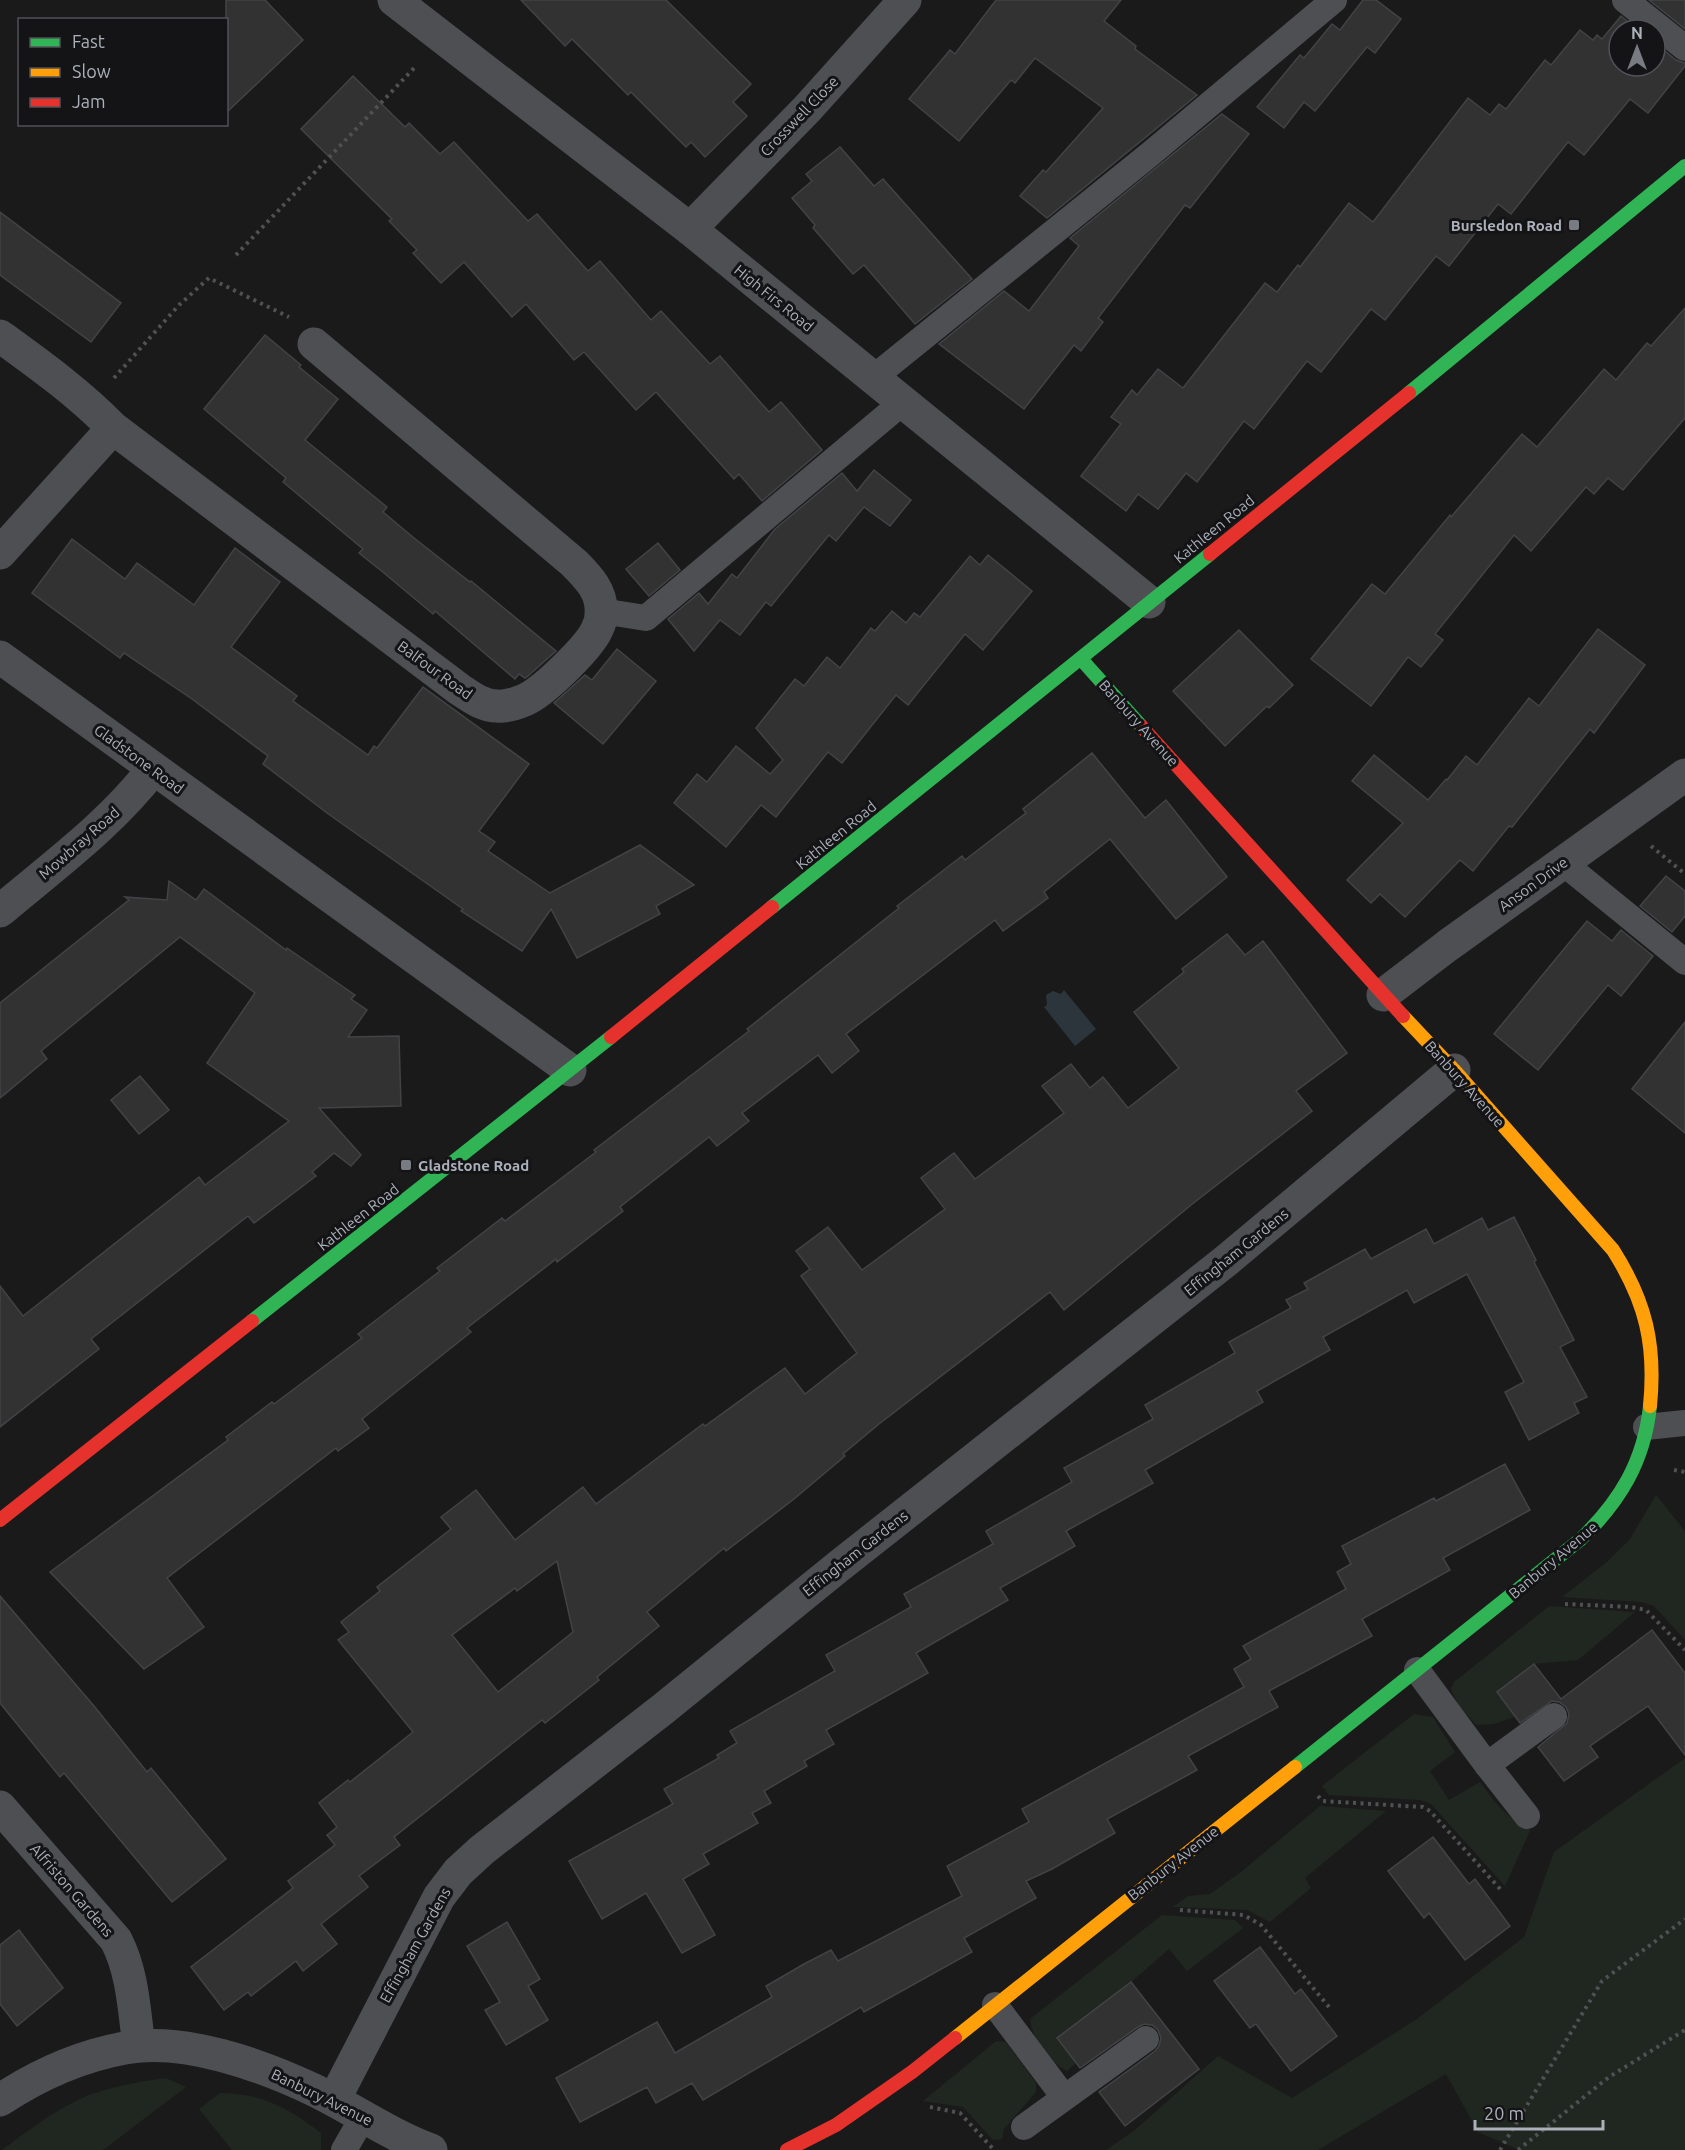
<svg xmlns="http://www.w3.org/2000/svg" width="1685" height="2150" font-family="Ubuntu,sans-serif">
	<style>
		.green { fill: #1f2720 }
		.water { fill: #2c353c }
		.building { fill: #323232; stroke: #424346; stroke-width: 1.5; fill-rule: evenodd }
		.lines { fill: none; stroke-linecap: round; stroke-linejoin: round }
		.path { stroke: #505154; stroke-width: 4; stroke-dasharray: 3 4.5; stroke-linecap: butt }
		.lane { stroke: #4e4f53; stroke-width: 26 }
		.street { stroke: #4e4f53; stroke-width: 33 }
		.fast { stroke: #30b455; stroke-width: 14 }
		.slow { stroke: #ff9f0a; stroke-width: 14 }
		.jam { stroke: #e5322d; stroke-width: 14 }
		.poi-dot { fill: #787c82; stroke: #141416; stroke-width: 2 }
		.labels { text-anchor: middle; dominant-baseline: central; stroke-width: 6; stroke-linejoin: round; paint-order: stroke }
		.street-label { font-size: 15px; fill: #abb0ba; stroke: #141416 }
		.poi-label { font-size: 15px; font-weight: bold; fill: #abb0ba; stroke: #141416; text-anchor: end }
	</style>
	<rect width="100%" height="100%" fill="#1a1a1a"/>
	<!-- green -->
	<g class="green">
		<path d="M1656,1495L1685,1531V1640L1654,1606L1641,1602L1562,1597L1607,1562L1630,1539Z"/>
		<path d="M1549,1606L1635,1612L1578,1660L1534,1664L1497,1692L1515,1717L1493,1724L1476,1725L1459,1706L1451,1689L1454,1682Z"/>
		<path d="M1414,1714L1433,1717L1455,1752L1430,1771L1449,1800L1480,1782C1494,1800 1508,1824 1533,1824L1505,1886L1431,1804L1420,1800L1329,1795L1322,1786Z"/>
		<path d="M1685,1758V2150H1519L1478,2132L1446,2074L1318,2150H1106L1135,2130L1218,2056L1292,2098L1417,2019L1524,1937L1554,1852Z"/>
		<path d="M1320,1806L1386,1811L1305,1878L1311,1888L1270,1922L1247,1910L1173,1907L1188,1896L1210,1894L1241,1872Z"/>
		<path d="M1162,1915L1235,1920L1243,1928L1187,1971L1169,1949L1131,1982L1057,2039L1076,2063L1067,2071C1049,2062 1032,2039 1030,2019Z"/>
		<path d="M996,2041L1006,2042L1036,2083V2092L1004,2129L1002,2139L993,2140L963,2107L923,2101Z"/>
		<path d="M166,2078L186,2087L103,2150H2C26,2132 52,2112 80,2099C106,2087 137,2082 166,2078Z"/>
		<path d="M220,2093C261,2093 289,2108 321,2133V2150H232L199,2109Z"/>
	</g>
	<!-- water -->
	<path class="water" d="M1064,990L1096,1029L1075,1046L1044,1007L1047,1005L1046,995L1053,991L1061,994Z"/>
	<!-- building -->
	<g class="building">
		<path d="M226,0H265L303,40L226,113Z"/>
		<path d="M521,0H666L751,84L733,102L747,116L705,157L691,142L686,147L631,92L628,95L572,39L565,46Z"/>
		<path d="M996,0H1121L1104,21L1136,46L1135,49L1197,95L1047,218L1020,196L1043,170L1046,172L1103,108L1035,58L1015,83L1011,80L959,141L909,99L950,50L955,54Z"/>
		<path d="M1363,0H1376L1401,19L1375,53L1367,47L1315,111L1304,102L1284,128L1257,107L1300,55L1304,58L1332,24L1340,30Z"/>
		<path d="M1649,0H1685V29Z"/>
		<path d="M1621,16L1638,30H1619V66H1655V43L1676,60L1685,63V66L1648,113L1630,99L1584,155L1568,142L1511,214L1498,204L1449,266L1436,256L1385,320L1371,309L1321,372L1307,361L1254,429L1244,421L1197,482L1186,473L1158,509L1138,494L1126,511L1081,476L1121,424L1111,417L1132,390L1137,395L1158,369L1183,388L1265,283L1277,292L1298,265L1300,267L1349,203L1373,222L1468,98L1490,115L1499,104L1506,109L1545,60L1551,65L1580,30L1593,40L1597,35L1602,39Z"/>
		<path d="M353,76L405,127L409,123L440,154L454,142L528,221L537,214L588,271L600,261L651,320L661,311L710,364L720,356L769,412L781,402L822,450L762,501L739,474L734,479L656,392L636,410L584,352L574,360L526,304L512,317L464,262L441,283L413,253L417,250L389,221L392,219L301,129Z"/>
		<path d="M1222,114L1249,134L1190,208L1185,205L1098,318L1103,322L1081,351L1074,345L1024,409L939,344L1004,291L1029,311L1079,246L1070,238Z"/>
		<path d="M840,147L874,186L883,179L972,279L915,324L864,265L853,274L813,228L815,225L792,198L812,181L806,174Z"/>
		<path d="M0,212L121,303L91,342L0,275Z"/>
		<path d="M1685,308V418L1623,490L1608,478L1594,494L1586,487L1531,551L1514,535L1435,634L1443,640L1421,667L1408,657L1371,706L1311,659L1372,584L1385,594L1450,515L1451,517L1522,434L1537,447L1604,369L1616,380L1647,343L1651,346Z"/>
		<path d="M265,335L301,365L299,367L338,399L305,440L387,507L383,512L414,538L470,582L471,581L556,651L528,676L525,678L519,674L515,679L435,611L433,614L384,573L359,553L363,549L283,482L286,478L204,409Z"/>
		<path d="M874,470L911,500L890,526L864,507L836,541L829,535L771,606L766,602L740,635L720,620L694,651L668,619L699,593L708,604L732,574L737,578L775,529L842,473L857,491Z"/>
		<path d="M72,539L125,579L137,563L194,605L235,548L280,582L231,647L297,696L293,701L368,755L374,746L377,748L423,687L529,764L479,831L495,842L488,851L550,893L640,845L694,885L656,906L660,914L577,958L551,909L522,951L461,911L463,909L327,813L263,764L268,756L192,699L124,653L120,658L32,593Z"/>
		<path d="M658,543L680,570L649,596L626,569Z"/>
		<path d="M988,555L1032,591L983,650L965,634L908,705L896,695L842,763L828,752L776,817L761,805L726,847L674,803L697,774L707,782L736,746L770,774L783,760L756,728L795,679L804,686L827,657L840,668L871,628L875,631L892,611L906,623L914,613L920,617L970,556L980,565Z"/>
		<path d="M1598,629L1645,665L1594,733L1590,729L1512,827L1509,826L1473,871L1460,860L1405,917L1380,894L1371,903L1347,880L1403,823L1352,781L1374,755L1428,800L1446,779L1447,780L1466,756L1477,765L1529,698L1539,706Z"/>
		<path d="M1239,630L1293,685L1269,708L1267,706L1225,746L1173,691Z"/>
		<path d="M617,649L656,681L603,744L554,703L585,675L592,680Z"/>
		<path d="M1092,753L1145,818L1166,800L1227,877L1176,919L1110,839L1044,892L1048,898L1003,931L995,920L846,1034L859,1051L832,1073L818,1055L742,1113L749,1121L717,1146L709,1137L620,1207L623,1211L557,1262L556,1259L467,1328L471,1332L362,1419L369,1428L338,1451L336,1448L167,1578L204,1627L144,1669L50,1572L228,1440L226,1437L272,1402L274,1404L362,1338L358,1334L440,1271L437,1268L502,1218L505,1221L596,1152L594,1150L749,1031L747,1029L899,908L897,906L962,856L965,860L1026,813L1023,809Z"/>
		<path d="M1666,876L1685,891V916L1672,932L1640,906Z"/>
		<path d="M169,881L196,900L204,889L286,950L287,948L355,995L351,999L367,1010L348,1037L399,1036L401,1106L319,1108L361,1155L351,1166L334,1153L312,1172L316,1176L254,1223L248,1216L91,1339L99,1349L0,1427V1286L23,1316L199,1177L205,1185L289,1121L207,1063L255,993L180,937L41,1051L47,1059L0,1098V1003L129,900L125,897L167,900Z"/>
		<path d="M1587,921L1612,941L1621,930L1653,956L1621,996L1608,985L1538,1070L1494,1034Z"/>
		<path d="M1227,934L1245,955L1263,941L1347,1053L1296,1091L1312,1111L1191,1205L1064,1310L1050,1292L879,1424L843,1454L845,1456L794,1499L726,1551L724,1548L647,1612L659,1626L597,1677L599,1680L545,1723L542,1720L394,1837L400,1845L359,1876L368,1887L321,1924L337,1944L303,1971L296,1961L251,1996L248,1992L224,2010L191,1967L293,1888L288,1881L335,1845L327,1835L337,1827L319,1803L348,1780L350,1782L413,1732L338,1640L349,1632L341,1622L380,1591L377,1587L451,1529L441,1517L476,1490L515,1540L583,1487L596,1504L703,1424L705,1426L785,1368L805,1394L857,1353L801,1276L810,1269L796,1251L828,1227L862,1270L945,1209L921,1178L954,1153L975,1179L1064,1113L1042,1086L1071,1064L1090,1088L1103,1077L1128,1108L1179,1068L1134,1012L1184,972L1182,969ZM557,1561L573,1632L498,1692L452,1635L515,1588L517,1591Z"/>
		<path d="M1685,1022V1133L1632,1089Z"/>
		<path d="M140,1076L169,1110L139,1134L111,1100Z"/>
		<path d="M1514,1217L1536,1260L1534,1262L1574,1340L1560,1347L1587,1397L1574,1403L1579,1413L1529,1440L1505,1392L1524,1382L1467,1274L1414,1303L1407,1290L1323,1337L1330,1350L1257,1391L1263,1402L1145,1470L1153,1483L1066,1531L1075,1546L1000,1588L1008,1600L916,1653L928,1673L826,1730L834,1744L804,1761L807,1766L764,1791L771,1803L752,1813L758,1823L703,1854L709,1864L683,1879L715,1935L682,1953L646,1893L602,1919L569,1861L673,1804L664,1789L719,1758L717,1755L737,1743L730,1731L835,1671L826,1655L911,1607L904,1594L993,1544L986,1531L1072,1482L1064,1468L1153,1419L1145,1405L1235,1353L1229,1342L1291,1308L1286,1300L1308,1289L1304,1283L1365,1249L1371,1259L1426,1229L1434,1244L1482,1218L1488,1230Z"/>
		<path d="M1505,1464L1530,1510L1443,1558L1450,1570L1362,1619L1372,1636L1269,1691L1278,1707L1188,1756L1197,1770L1107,1819L1115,1833L1052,1869L1026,1881L1036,1898L964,1938L972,1952L864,2012L861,2007L703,2100L692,2083L656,2103L647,2087L580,2122L556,2078L657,2022L675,2053L772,1997L766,1986L804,1964L831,1950L838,1961L962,1896L947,1866L1029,1822L1022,1809L1244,1687L1234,1669L1251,1659L1243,1646L1346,1589L1337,1572L1351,1564L1342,1546L1434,1498L1436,1501Z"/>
		<path d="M0,1596L94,1706L147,1772L151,1768L226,1859L172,1902L64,1773L60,1777L0,1703Z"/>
		<path d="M1652,1630L1685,1673V1755L1648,1706L1590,1746L1598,1757L1564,1781L1538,1747L1567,1723L1569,1714L1566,1707L1559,1702L1552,1701L1520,1723L1497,1692L1534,1664L1561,1699Z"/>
		<path d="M1433,1837L1469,1884L1475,1879L1510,1926L1465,1960L1429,1913L1424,1918L1388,1871Z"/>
		<path d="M507,1922L540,1979L528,1986L548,2020L506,2045L485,2010L500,2002L467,1946Z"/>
		<path d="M19,1930L63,1988L17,2026L0,2004V1945Z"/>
		<path d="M1260,1947L1295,1994L1301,1989L1337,2036L1291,2071L1256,2024L1250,2028L1214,1981Z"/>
		<path d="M1131,1982L1199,2069L1125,2126L1099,2092L1155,2051L1159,2046L1161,2038L1158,2030L1152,2025L1144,2024L1138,2027L1080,2068L1057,2038Z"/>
	</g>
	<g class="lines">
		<!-- path -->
		<g class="path">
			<path d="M236,255L417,65"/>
			<path d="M114,378L179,305L209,278L289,317"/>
			<path d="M1651,846L1685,874"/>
			<path d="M1674,1470L1685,1472"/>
			<path d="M1565,1604L1631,1607L1646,1610L1685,1650"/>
			<path d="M1318,1796L1322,1801L1423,1807L1430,1811L1501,1890"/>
			<path d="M1180,1910L1244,1915L1261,1925L1329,2007"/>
			<path d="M930,2107L960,2113L994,2150"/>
			<path d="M1500,2150L1602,1981L1685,1919"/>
			<path d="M1518,2150L1609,2077L1685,2030"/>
		</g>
		<!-- lane -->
		<g class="lane">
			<path d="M1625,0L1685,48"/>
			<path d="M873,378L1149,155L1334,0"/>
			<path d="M601,611L646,618L903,402"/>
			<path d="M1562,862L1685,962"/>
			<path d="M1646,1427L1685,1423"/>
			<path d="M1417,1670L1487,1765L1554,1716"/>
			<path d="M1487,1765L1527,1816"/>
			<path d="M995,2005L1064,2097"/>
			<path d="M1024,2127L1146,2039"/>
			<path d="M344,2150L363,2117"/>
		</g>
		<!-- street -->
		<g class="street">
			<path d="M394,0L690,229L1149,602"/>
			<path d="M690,229L807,109L905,0"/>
			<path d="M0,336C40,365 79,393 113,428L459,689C471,697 483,706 497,706C507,707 523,702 532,696C548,686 592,645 598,627C600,623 601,618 601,614C603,592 588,577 574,563L314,344"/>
			<path d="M0,553L113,428"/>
			<path d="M0,657L570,1070"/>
			<path d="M0,911C53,866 111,824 153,769"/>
			<path d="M1383,995L1447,946L1685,775"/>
			<path d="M0,1807L116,1940C133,1973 134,2010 139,2046"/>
			<path d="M0,2100C38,2075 80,2056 125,2048C184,2037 261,2065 314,2090C353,2109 390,2135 431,2150"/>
			<path d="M334,2100L439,1897L458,1872L482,1850L663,1709L839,1566L1227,1260L1454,1070"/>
		</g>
		<!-- fast -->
		<g class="fast">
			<path d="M1409,393L1685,166"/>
			<path d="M1081,659L1141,726"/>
			<path d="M772,907L1210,554"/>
			<path d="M252,1321L611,1037"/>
			<path d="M1295,1767L1581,1539C1620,1501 1644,1462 1650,1406"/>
		</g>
		<!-- slow -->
		<g class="slow">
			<path d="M1403,1016L1454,1070L1613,1250C1646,1302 1656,1345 1650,1406"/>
			<path d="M955,2038L1295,1767"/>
		</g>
		<!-- jam -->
		<g class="jam">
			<path d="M1210,554L1409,393"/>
			<path d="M1141,726L1403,1016"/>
			<path d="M611,1037L772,907"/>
			<path d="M0,1520L252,1321"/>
			<path d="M787,2150L836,2125L912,2072L955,2038"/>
		</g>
	</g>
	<!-- markers -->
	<g class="poi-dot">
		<rect x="1568" y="219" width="12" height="12" rx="3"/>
		<rect x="400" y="1159" width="12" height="12" rx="3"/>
	</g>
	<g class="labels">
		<!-- street labels -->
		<g class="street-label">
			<text transform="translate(799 116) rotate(-46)">Crosswell Close</text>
			<text transform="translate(774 298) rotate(39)">High Firs Road</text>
			<text transform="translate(1214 529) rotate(-39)">Kathleen Road</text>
			<text transform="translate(435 670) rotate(36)">Balfour Road</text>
			<text transform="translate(1139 723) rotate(48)">Banbury Avenue</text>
			<text transform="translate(139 759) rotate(36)">Gladstone Road</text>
			<text transform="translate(836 835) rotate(-39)">Kathleen Road</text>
			<text transform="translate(79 843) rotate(-41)">Mowbray Road</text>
			<text transform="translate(1533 884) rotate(-36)">Anson Drive</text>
			<text transform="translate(1465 1084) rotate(48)">Banbury Avenue</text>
			<text transform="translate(358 1217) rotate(-38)">Kathleen Road</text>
			<text transform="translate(1236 1252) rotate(-39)">Effingham Gardens</text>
			<text transform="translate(855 1553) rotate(-38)">Effingham Gardens</text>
			<text transform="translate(1553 1560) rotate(-40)">Banbury Avenue</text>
			<text transform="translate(1173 1863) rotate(-38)">Banbury Avenue</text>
			<text transform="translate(72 1890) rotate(49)">Alfriston Gardens</text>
			<text transform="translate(415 1945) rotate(-61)">Effingham Gardens</text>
			<text transform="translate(322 2097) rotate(26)">Banbury Avenue</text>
		</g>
		<!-- poi labels -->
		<g class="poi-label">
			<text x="1562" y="225">Bursledon Road</text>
			<text x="418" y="1165" text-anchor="start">Gladstone Road</text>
		</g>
	</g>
	<!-- legend -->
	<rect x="18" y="18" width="210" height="108" fill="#141416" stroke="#505258" stroke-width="1.5"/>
	<rect x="30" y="38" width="30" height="9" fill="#30b455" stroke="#505258" stroke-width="1.5"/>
	<text x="72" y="48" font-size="18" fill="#abb0ba">Fast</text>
	<rect x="30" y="68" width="30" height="9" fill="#ff9f0a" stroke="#505258" stroke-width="1.5"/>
	<text x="72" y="78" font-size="18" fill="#abb0ba">Slow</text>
	<rect x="30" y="98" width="30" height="9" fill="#e5322d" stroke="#505258" stroke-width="1.5"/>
	<text x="72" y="108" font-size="18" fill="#abb0ba">Jam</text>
	<!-- north arrow -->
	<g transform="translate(1637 48)"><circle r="28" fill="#141416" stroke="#505258" stroke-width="1.5"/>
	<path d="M0-4.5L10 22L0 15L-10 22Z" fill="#787c82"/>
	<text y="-9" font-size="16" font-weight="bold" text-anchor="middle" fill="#abb0ba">N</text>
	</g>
	<!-- scale -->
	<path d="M1475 2120v9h128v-9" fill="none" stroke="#abb0ba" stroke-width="3"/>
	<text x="1484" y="2120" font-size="18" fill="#abb0ba" stroke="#141416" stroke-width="4.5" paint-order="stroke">20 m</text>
</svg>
